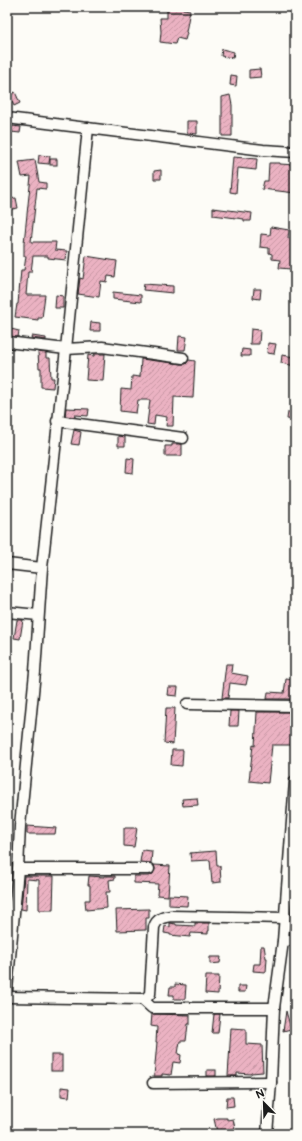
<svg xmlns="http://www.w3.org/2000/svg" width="302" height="1141" font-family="'Balsamiq Sans',sans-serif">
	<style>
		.building { fill: url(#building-hatch); stroke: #1c1c1c }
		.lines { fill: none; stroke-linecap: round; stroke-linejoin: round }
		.minor-casing { stroke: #1c1c1c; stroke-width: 13 }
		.minor { stroke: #fdfcf7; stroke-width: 10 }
	</style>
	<defs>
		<pattern id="building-hatch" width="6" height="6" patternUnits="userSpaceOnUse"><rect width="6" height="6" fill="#ebb2c2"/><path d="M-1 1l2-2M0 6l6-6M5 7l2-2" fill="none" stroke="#c998a6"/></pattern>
	</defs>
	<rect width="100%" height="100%" fill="#fdfcf7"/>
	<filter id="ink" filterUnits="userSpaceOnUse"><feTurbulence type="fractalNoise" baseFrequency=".025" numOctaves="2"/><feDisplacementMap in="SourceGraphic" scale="8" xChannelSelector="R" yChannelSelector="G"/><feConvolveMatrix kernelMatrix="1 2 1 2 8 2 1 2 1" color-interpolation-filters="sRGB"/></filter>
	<g filter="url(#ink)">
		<!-- building -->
		<g class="building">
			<path d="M167,7H183V9L190,10L186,32L187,33L185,40L177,38L175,44L160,42L161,32L160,18H167Z"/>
			<path d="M222,49L234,52L233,58L221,56Z"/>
			<path d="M260,69L261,77L249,78V70Z"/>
			<path d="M231,75L237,76L236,86L230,85Z"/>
			<path d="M15,92L20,103L14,106L9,95Z"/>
			<path d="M230,95L232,105V136H222V97Z"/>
			<path d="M187,121H197V134L187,133Z"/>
			<path d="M12,126L21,127L20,133L11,132Z"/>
			<path d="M39,155L50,156L49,164L38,163Z"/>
			<path d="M233,157L257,159L256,170L238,168L236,193L230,192Z"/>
			<rect x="50" y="159" width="7" height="6"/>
			<path d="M35,160L39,182L46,183V189L37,188L31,242H56L55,250L67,251L66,260L48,258V256H33L31,272H28L26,295H45L42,318H38V320L15,317L17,304H18L21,270H24L26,256H24V243L31,176L22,177L19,162Z"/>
			<path d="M269,163H280V164L295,165V193L262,189L264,181H268Z"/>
			<path d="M161,170V179H154V171Z"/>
			<path d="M16,198L18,208L7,210V199Z"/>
			<path d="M213,208L252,213L251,221H244V219L213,215Z"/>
			<path d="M271,227L289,230L288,238L295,239L293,257H295V263H292L291,269L279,268L280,260L272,259V254L269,253V248L260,247L261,234L270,235Z"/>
			<path d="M86,256L117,261L115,277L108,276L107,282L101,281L99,297L78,294L80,278L83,279Z"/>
			<path d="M144,284L173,286V293L143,290Z"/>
			<path d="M254,289H261L260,299L253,298Z"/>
			<path d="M113,292L141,295V302L113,299Z"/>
			<path d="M56,295L63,296V308H55Z"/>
			<path d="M91,322L100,323V331H90Z"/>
			<path d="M11,329L19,331L18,337L7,336V331H10Z"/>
			<path d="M251,329L260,330L259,344H250Z"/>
			<path d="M32,336L46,338V340L31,338Z"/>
			<path d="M179,336L187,337L185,350H178Z"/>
			<path d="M268,343L276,344L274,354L267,353Z"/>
			<path d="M242,349L250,350V356H241Z"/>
			<path d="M38,352L46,353V358H50L51,378H54L53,388L41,387V368H39Z"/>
			<path d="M94,354H105L103,381L86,380L88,355L94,356Z"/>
			<path d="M282,355L295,357V366L281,363Z"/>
			<path d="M141,359L182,364H186L189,360L195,361L193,398L174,397L173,426H166L167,417L155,415L154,425L147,424L150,400H138L136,413L120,411L121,389L131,390L132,376L140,377Z"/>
			<path d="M66,408L89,409L88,416L75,415V417L65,416Z"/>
			<path d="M288,412H295V420L287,419Z"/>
			<path d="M74,430L81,432L79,445L71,444Z"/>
			<path d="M118,436L125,437V446H118Z"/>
			<path d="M172,444H182V456H165V446H172Z"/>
			<path d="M127,458L134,459L133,473L126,472Z"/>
			<path d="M17,620H23L20,639L14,638Z"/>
			<path d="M226,664H232L231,673L248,676L246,685L230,683L228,698H222Z"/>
			<path d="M286,679L295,680L293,699H267L268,692L284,693Z"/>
			<path d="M168,687H178L177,696L167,695Z"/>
			<path d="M166,708H175L173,744L164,743Z"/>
			<path d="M230,711H239L238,726H229Z"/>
			<path d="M257,712H293L291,745H272L268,783L249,781L253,745L255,746Z"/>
			<path d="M172,750H183L182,766L171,765Z"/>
			<path d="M197,798L198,805L183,806L182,799Z"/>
			<path d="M27,826L56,828L55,834H27Z"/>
			<path d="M124,828H137L134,847L124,846Z"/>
			<path d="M142,850L152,851L151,863L140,862Z"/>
			<path d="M216,851L217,866H220L221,882L212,883L210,860L191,861L190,853Z"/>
			<path d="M154,865L170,866L168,896L157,895L158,884L134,883V876H149L153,874L155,869Z"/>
			<path d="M24,876H54L53,910H39V880L27,879L26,910L21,909Z"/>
			<path d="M89,876L104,877V876H115V879L109,880L110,892H106L107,908L86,910L85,900H90V885H88Z"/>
			<path d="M169,895L188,896L187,906L169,905Z"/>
			<path d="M149,909V918H146V930L117,931L116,910Z"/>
			<path d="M170,923L176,924V925L195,926V923H209V931H208V934L191,933L190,937L170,935V934L164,933L165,926L170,927Z"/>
			<path d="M261,946H264L266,958H267L266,972L253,971L254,964H260Z"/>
			<path d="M210,957H221L220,963L210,964Z"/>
			<path d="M206,976H219L218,994L205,993Z"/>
			<path d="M175,984L186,985L185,999H174V995H169L170,987H175Z"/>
			<path d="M238,986H246L245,992H238Z"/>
			<path d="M286,1011L291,1029L283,1031Z"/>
			<path d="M152,1014L190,1015V1024H188L186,1041H180L178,1054L181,1055L180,1063L173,1062L171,1075L162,1074V1076H154L157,1042H156L157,1027L151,1026Z"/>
			<path d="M214,1014H220L218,1033H212Z"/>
			<path d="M231,1028L246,1029V1044L262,1045L263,1072L251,1073V1074L237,1073V1076H228Z"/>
			<rect x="51" y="1055" width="11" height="16"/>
			<rect x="207" y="1070" width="9" height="6"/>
			<path d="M61,1087L70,1088L69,1097L61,1096Z"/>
			<path d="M227,1097H233L234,1106L226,1107Z"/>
			<path d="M218,1118H227V1120L233,1119L235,1128L217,1132L214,1119Z"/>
		</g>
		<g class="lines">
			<!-- minor casing -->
			<g class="minor-casing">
				<g id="minor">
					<path d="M7,118L263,150L295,152"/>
					<path d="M7,342L66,349L102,347L183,358"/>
					<path d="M57,421L183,438"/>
					<path d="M7,564L42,568"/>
					<path d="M7,612L38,615"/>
					<path d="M187,704L295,706"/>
					<path d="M18,869H149"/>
					<path d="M283,941L295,940"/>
					<path d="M7,990L18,869L20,826L35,672L42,568L66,349L88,128"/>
					<path d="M7,997L142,999L146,998L150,994L154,927C157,918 164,917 171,916L285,918"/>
					<path d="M142,999L152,1008H274"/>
					<path d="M153,1083L271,1082"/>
					<path d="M267,1134L271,1082L274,1008L283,941L295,781"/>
				</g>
			</g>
			<!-- minor -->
			<use href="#minor" class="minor"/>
		</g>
	</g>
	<!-- margin -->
	<rect width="302" height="1141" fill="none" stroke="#fdfcf7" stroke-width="24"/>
	<rect x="12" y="12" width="278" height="1117" fill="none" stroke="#1c1c1c" stroke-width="1.5" filter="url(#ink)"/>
	<!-- north arrow -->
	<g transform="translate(264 1103) rotate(337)" stroke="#fdfcf7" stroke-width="3" paint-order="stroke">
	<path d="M0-3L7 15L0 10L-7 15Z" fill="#1c1c1c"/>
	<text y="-6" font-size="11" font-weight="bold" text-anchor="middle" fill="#1c1c1c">N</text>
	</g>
</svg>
